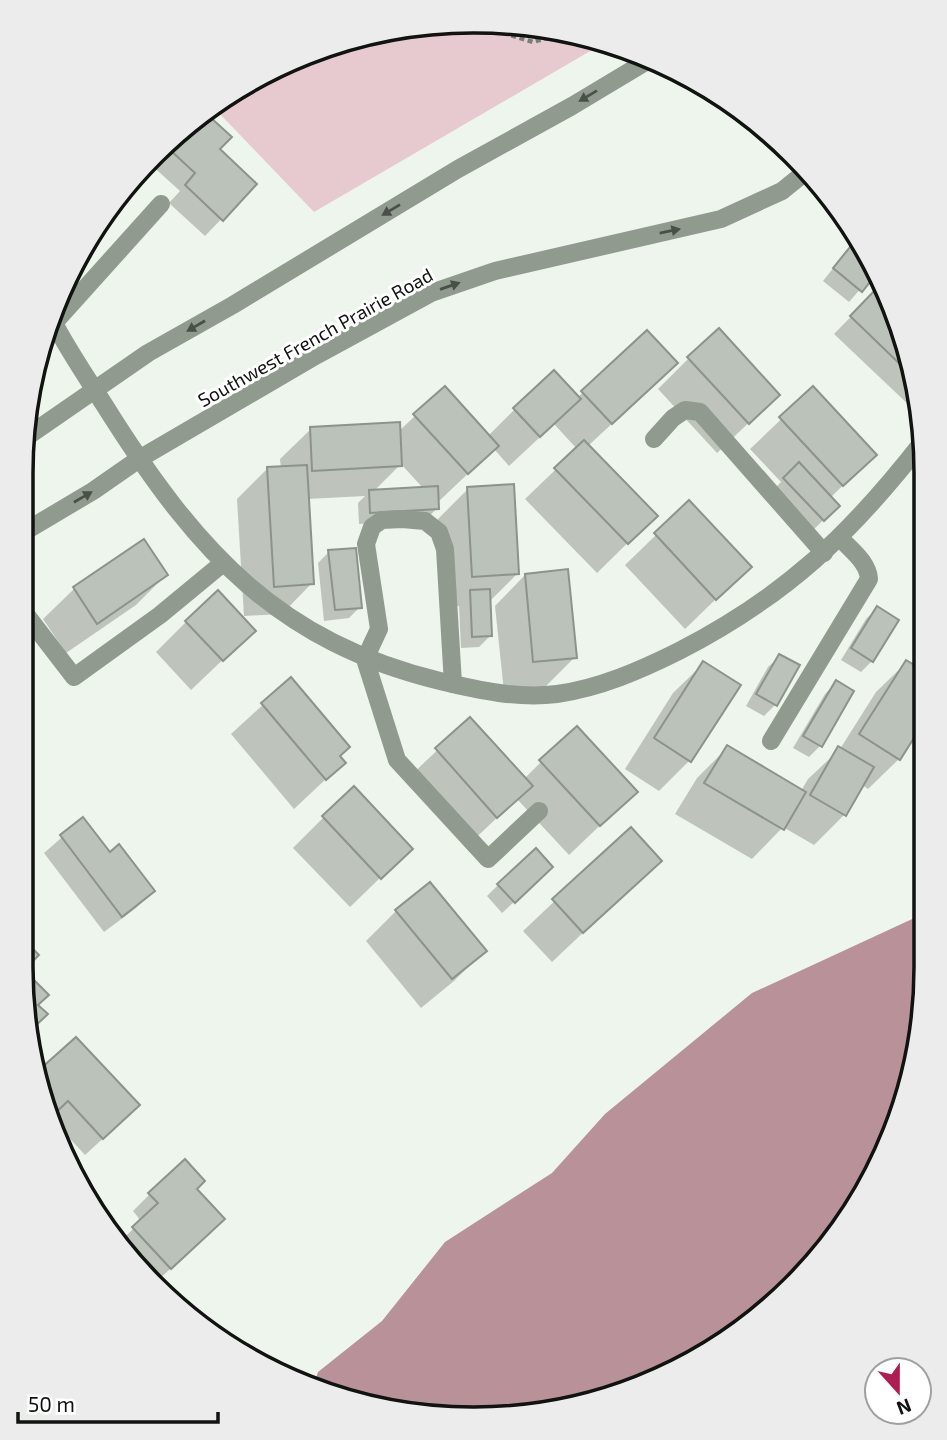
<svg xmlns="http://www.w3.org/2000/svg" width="947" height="1440" font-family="'Exo 2',sans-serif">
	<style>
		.green { fill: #e7cacf }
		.water { fill: #b89199 }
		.shadow { fill: #0003; fill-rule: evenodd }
		.building { fill: #bbc2b9; stroke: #8c938b; stroke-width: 2 }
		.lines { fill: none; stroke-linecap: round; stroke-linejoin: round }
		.path { stroke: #797e78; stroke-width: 4.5; stroke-dasharray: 5 3.5; stroke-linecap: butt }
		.minor { stroke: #909a8e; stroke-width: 18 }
		.oneway { fill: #4a5049 }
		.labels { text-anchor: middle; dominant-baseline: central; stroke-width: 6; stroke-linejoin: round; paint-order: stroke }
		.street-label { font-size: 19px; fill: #101310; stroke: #fff }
		.rim { fill: none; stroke: #101310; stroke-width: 3.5 }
	</style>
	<rect width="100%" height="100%" fill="#eef5ec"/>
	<!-- green -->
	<path class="green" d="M444,22L604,43L314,212L217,111L274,67Z"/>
	<!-- water -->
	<path class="water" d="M923,914L922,1026L880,1166L813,1265L700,1358L590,1404L444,1418L313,1388L318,1372L382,1321L445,1242L552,1173L605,1114L752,993Z"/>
	<!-- shadow -->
	<g class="shadow">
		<path d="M209,117L229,137L218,149L255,184L205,236L169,203L180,191L149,163Z"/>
		<path d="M855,241L877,270L849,302L823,281Z"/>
		<path d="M880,287L884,291L914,403L911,407L834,334Z"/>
		<path d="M647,333L645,393L588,446L655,516L597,573L525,499L577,449L554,424L509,466L494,449L437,503V508L426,520L359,524L358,503L365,496L307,499L312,583L282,614L244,616L237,499L267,469L281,468L280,459L311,429L399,431L415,416L488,436L515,409L577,398ZM401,464L423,488L374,491Z"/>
		<path d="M689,358L778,395L717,453L658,389Z"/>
		<path d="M813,389L874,455L830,498L838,506L812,531L773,490L781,482L750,449Z"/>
		<path d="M468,489L517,574L489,602L490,636L479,647L461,648L459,606L442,607L438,519Z"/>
		<path d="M656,535L749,567L685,629L625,565Z"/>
		<path d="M143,541L166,575L136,605L66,653L43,619L74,589Z"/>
		<path d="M329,552L360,607L349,618L324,621L318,563Z"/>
		<path d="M525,575L575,657L545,687L504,692L495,606Z"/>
		<path d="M877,608L872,661L861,672L841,660L866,619Z"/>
		<path d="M186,622L253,631L191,690L156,652Z"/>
		<path d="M780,656L775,705L764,716L746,706L768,667Z"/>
		<path d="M907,662L899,759L868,789L862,785L845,814L814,845L783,827L752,859L675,814L697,778L727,748L801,791L808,779L840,749L876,692Z"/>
		<path d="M704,663L689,761L659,791L625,769L673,693Z"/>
		<path d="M290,680L343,763L294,809L231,734Z"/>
		<path d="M836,683L852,692L820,746L809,757L793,748L825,694Z"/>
		<path d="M470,719L524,779L541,762L635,792L569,855L517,799L466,847L406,780Z"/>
		<path d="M324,817L410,849L350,907L293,848Z"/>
		<path d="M83,819L109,854L153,891L136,908L104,932L44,853Z"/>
		<path d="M631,829L660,860L552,962L523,931Z"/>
		<path d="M540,878L502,913L487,896L498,885Z"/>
		<path d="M396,911L484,951L454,981L421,1008L366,941Z"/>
		<path d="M39,1074L121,1122L85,1155L50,1117L48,1119L45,1112Z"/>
		<path d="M195,1189L206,1236L157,1281L120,1242L141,1221L133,1211L150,1194Z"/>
	</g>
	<!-- building -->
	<g class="building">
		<path d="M210,117L232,137L220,149L257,184L223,221L185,185L195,173L168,148Z"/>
		<path d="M855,241L878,272L862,292L833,268Z"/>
		<path d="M880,285L883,288L905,369L850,316Z"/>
		<path d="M719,328L780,395L749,424L687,357Z"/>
		<path d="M647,330L678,363L612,424L581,391Z"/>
		<path d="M554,370L581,399L540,437L513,408Z"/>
		<path d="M445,386L499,446L468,474L413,414Z"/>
		<path d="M813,386L877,455L843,486L779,417Z"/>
		<path d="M400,422L402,466L312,471L310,427Z"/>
		<path d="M584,440L658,516L628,544L554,468Z"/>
		<path d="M799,462L840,506L824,521L783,478Z"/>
		<path d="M307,465L314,584L274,587L267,467Z"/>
		<path d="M514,484L519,574L472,577L467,487Z"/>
		<path d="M438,486L439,509L370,513L369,490Z"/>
		<path d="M689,500L752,567L716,600L654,533Z"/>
		<path d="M144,539L168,575L97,624L73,587Z"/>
		<path d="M356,548L362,608L335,610L328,550Z"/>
		<path d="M568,569L577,658L533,662L525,574Z"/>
		<path d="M490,589L492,636L472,637L470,590Z"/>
		<path d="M218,590L256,631L223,661L185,621Z"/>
		<path d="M877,606L899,620L873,662L851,648Z"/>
		<path d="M779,654L800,665L777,706L756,694Z"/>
		<path d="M906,660L924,671V722L900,760L859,734Z"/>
		<path d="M703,661L741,685L691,762L654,738Z"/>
		<path d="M291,677L350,747L340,756L346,763L326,780L261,703Z"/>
		<path d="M836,680L854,691L822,747L803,736Z"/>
		<path d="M470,717L533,786L497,818L435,748Z"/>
		<path d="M577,726L638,792L600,826L539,760Z"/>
		<path d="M727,745L806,792L784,830L704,783Z"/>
		<path d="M838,746L874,767L846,816L810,795Z"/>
		<path d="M354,786L413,849L381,879L322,816Z"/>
		<path d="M83,817L110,852L119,844L155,891L122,917L60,835Z"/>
		<path d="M631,827L662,861L583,933L552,899Z"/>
		<path d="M536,848L553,867L515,903L497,884Z"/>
		<path d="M430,882L487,951L452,979L395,910Z"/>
		<path d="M21,937L39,955L24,970L49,995L38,1005L48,1014L31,1030L21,967Z"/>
		<path d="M76,1037L140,1105L103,1139L68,1101L49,1119L45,1112L38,1071Z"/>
		<path d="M185,1159L205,1181L197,1189L225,1219L171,1269L132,1227L158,1203L148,1193Z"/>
	</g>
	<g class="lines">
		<!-- path -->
		<path class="path" d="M487,28L533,42L554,36"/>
		<!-- minor -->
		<g class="minor">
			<path d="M53,321C70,354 92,385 112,417C198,552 279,642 440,681C478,690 517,699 557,694C600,688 641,670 679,651C786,596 851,534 924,440"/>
			<path d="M54,323L161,204"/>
			<path d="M25,438L148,353L233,305L458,169L572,106L647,61"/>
			<path d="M654,439L673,418L685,410L700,412L824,553"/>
			<path d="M24,532L93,491L139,459L317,355L431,293L495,271L721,219L782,191L803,174"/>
			<path d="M24,612L74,677L160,615L223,563"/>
			<path d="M453,684L445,549L439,532L425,521L402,519L382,520L372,527L366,544L379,629L365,659L397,760L488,859L539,811"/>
			<path d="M771,741L869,579C868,562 851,550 840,538"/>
		</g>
	</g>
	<!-- one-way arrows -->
	<defs><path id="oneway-solid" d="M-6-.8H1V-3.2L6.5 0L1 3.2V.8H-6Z" transform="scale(1.75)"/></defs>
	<g class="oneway">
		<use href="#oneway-solid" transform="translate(588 96) rotate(149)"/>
		<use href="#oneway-solid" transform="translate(391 210) rotate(149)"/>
		<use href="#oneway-solid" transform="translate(670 231) rotate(-12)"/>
		<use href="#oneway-solid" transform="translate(450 286) rotate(-19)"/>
		<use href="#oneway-solid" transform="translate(196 326) rotate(150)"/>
		<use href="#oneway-solid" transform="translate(83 497) rotate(-30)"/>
	</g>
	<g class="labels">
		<!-- street labels -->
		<g class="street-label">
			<text transform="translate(315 337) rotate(-29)">Southwest French Prairie Road</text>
		</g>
	</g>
	<!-- crop -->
	<path d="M0 0H947V1440H0ZM473 33H474A440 440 0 0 1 914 473V967A440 440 0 0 1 474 1407H473A440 440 0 0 1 33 967V473A440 440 0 0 1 473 33Z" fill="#ececec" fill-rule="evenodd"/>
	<path class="rim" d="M473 33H474A440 440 0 0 1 914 473V967A440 440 0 0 1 474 1407H473A440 440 0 0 1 33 967V473A440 440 0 0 1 473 33Z"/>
	<!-- north arrow -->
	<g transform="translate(898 1391) rotate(159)"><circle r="33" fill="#ffffff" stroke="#9fa19f" stroke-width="2"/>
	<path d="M0-5L12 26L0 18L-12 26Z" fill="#ae1e53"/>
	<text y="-10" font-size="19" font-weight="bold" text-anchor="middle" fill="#101310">N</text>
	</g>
	<!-- scale -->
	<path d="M18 1412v10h200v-10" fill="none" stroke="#101310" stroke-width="3.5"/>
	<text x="28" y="1412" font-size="21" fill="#101310" stroke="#ffffff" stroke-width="5" paint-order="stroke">50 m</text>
</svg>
